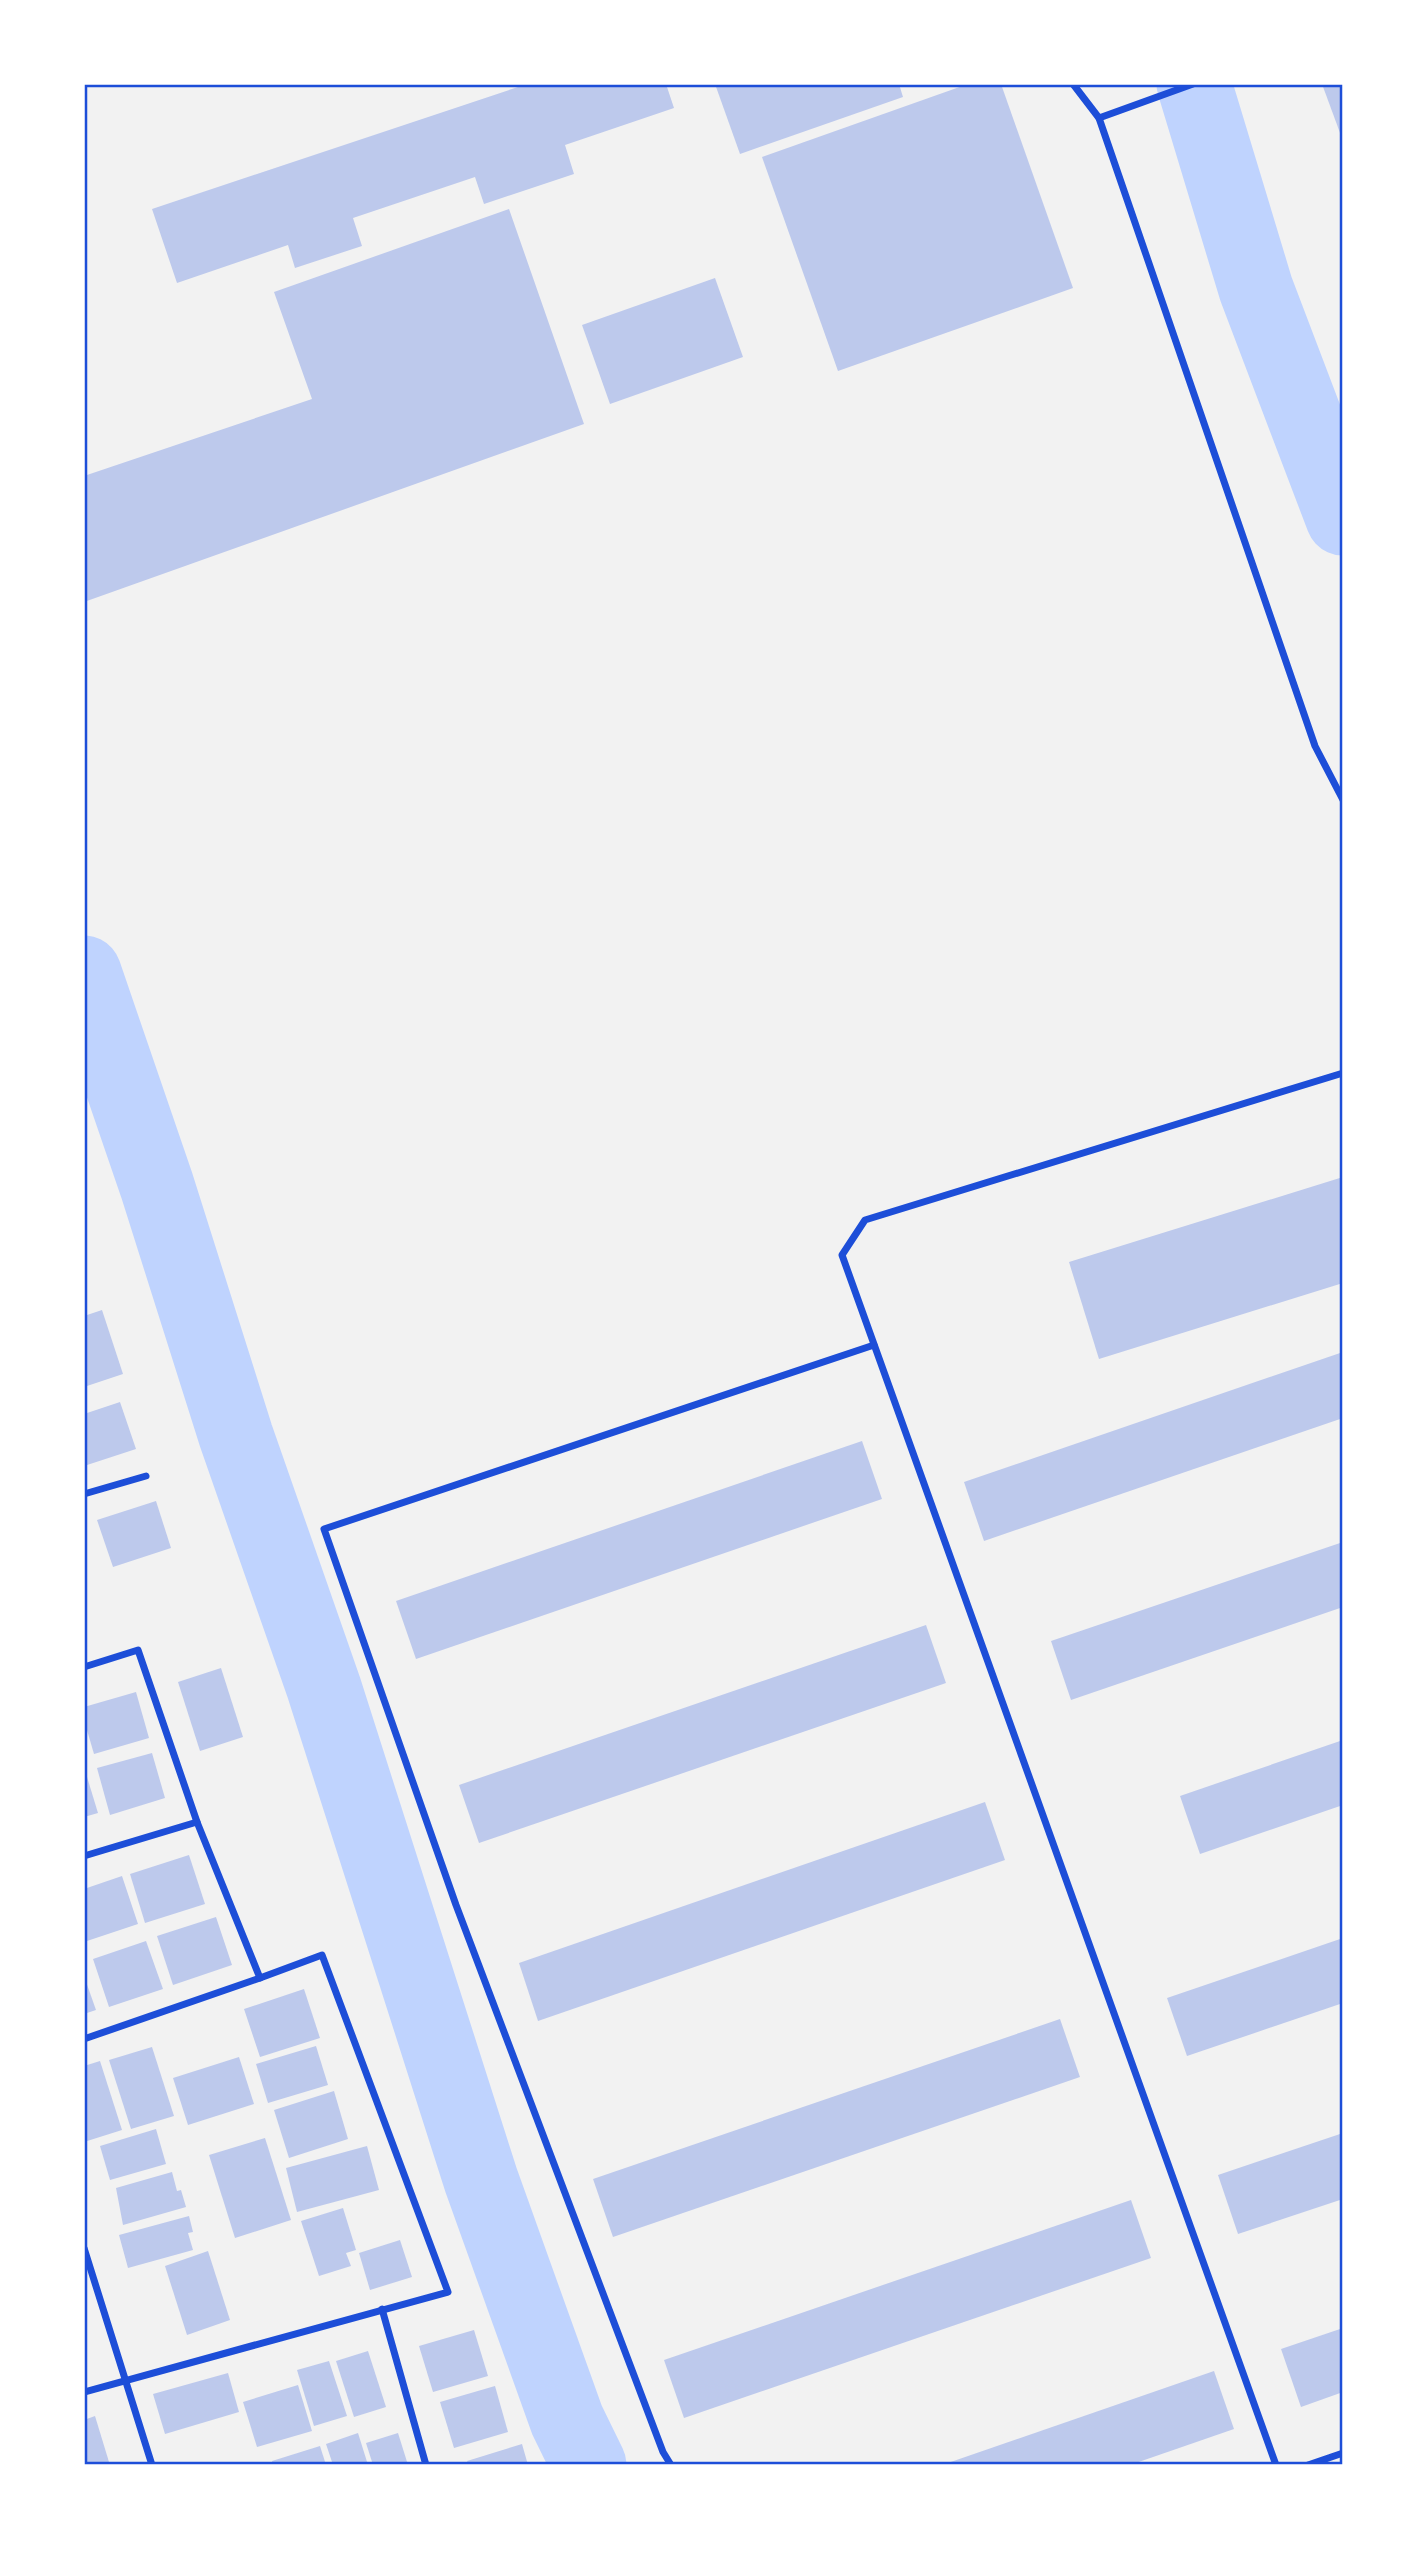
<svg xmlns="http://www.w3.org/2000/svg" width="1427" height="2549" font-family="Helvetica,sans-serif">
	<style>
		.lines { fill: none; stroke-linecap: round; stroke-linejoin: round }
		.river { stroke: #bfd3fe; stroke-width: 75 }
		.building { fill: #bdc9ec }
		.minor { stroke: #1d4ed8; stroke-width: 7 }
		.neatline { fill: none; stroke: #1d4ed8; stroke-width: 2.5 }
	</style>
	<rect width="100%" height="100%" fill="#f2f2f2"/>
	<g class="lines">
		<!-- river -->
		<g class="river">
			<path d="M1194,84L1256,289L1343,518"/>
			<path d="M84,973L157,1186L236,1436L324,1688L481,2180L567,2420L589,2465"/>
		</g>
	</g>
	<!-- building -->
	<g class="building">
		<path d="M527,84H666L674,108L565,145L574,174L484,204L475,177L353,218L362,246L295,268L288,245L177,283L152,209Z"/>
		<path d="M715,84H899L903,97L740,154Z"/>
		<path d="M968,84H1001L1073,288L838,371L762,157Z"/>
		<path d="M1322,84H1343V141Z"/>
		<path d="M509,209L584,424L84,602V476L312,399L274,292Z"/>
		<path d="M715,278L743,357L610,404L582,325Z"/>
		<path d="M1343,1177V1283L1099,1359L1069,1262Z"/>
		<path d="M102,1310L123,1374L84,1387V1316Z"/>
		<path d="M1343,1352V1418L984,1541L964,1482Z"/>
		<path d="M120,1402L136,1449L84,1466V1414Z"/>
		<path d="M862,1441L882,1499L416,1659L396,1601Z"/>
		<path d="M156,1501L171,1548L113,1567L97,1520Z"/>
		<path d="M1343,1542V1607L1071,1700L1051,1641Z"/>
		<path d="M926,1625L946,1683L479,1843L459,1785Z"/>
		<path d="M221,1668L243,1737L200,1751L178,1682Z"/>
		<path d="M136,1692L149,1738L94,1754L84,1720V1707Z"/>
		<path d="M1343,1740V1805L1200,1854L1180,1796Z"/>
		<path d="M152,1753L165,1798L110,1815L97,1768Z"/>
		<path d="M84,1767L98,1813L84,1817Z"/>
		<path d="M985,1802L1005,1860L538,2021L519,1963Z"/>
		<path d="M189,1855L205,1904L145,1923L130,1874Z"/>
		<path d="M122,1876L138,1924L84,1942V1889Z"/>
		<path d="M216,1917L232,1965L173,1985L157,1936Z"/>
		<path d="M1343,1938V2003L1187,2056L1167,1998Z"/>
		<path d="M146,1941L163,1989L109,2007L93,1959Z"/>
		<path d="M84,1976L96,2010L84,2014Z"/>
		<path d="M304,1989L320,2038L260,2057L244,2009Z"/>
		<path d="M1060,2019L1080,2077L613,2237L593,2179Z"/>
		<path d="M316,2046L328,2085L268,2103L256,2064Z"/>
		<path d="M152,2047L174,2116L131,2129L109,2060Z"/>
		<path d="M239,2057L254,2104L188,2125L173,2078Z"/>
		<path d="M100,2061L122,2130L84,2142V2066Z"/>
		<path d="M334,2091L348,2139L289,2158L274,2110Z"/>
		<path d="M156,2129L166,2164L110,2180L100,2146Z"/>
		<path d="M1343,2133V2199L1238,2234L1218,2175Z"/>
		<path d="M265,2138L291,2220L235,2238L209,2155Z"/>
		<path d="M367,2146L379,2190L297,2212L286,2168Z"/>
		<path d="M172,2172L177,2191L181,2190L186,2207L123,2225L116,2188Z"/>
		<path d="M1131,2200L1151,2258L684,2418L664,2360Z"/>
		<path d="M343,2208L356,2250L346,2253L351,2266L319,2276L301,2221Z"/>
		<path d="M189,2216L193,2232L188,2233L193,2250L128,2268L119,2235Z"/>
		<path d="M400,2240L412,2277L370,2290L359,2253Z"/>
		<path d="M208,2251L230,2320L187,2335L165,2266Z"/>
		<path d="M1343,2328V2392L1301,2407L1281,2349Z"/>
		<path d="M474,2330L488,2376L433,2392L419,2346Z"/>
		<path d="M368,2351L386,2407L354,2417L336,2361Z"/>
		<path d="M329,2361L347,2416L314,2426L297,2370Z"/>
		<path d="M1214,2371L1234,2429L1130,2465H942Z"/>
		<path d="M228,2373L239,2412L165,2434L153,2394Z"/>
		<path d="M298,2385L312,2431L257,2447L243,2402Z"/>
		<path d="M495,2386L508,2432L454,2448L440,2402Z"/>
		<path d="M95,2416L109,2462L99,2465H84V2420Z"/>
		<path d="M358,2433L368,2465H333L326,2444Z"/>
		<path d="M398,2433L408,2465H373L366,2443Z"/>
		<path d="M522,2444L528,2465H469L467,2461Z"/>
		<path d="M320,2446L326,2465H273L272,2461Z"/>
	</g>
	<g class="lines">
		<!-- minor -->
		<g class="minor">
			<path d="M1073,84L1099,118L1315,746L1343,800"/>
			<path d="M1099,118L1193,84"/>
			<path d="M84,1494L146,1476"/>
			<path d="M84,1667L138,1650L197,1822"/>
			<path d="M84,1856L197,1822L260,1978L84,2039"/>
			<path d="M84,2248L152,2465"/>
			<path d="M382,2309L426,2465"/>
			<path d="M84,2392L448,2292L322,1955L260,1978"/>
			<path d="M671,2465L663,2452L456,1905L324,1529L874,1345"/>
			<path d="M1276,2465L842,1255L865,1220L1343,1073"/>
			<path d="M1308,2465L1343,2453"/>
		</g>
	</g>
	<!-- border -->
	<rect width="1427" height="2549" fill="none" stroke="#ffffff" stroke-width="172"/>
	<rect x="86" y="86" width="1255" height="2377" class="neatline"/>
</svg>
